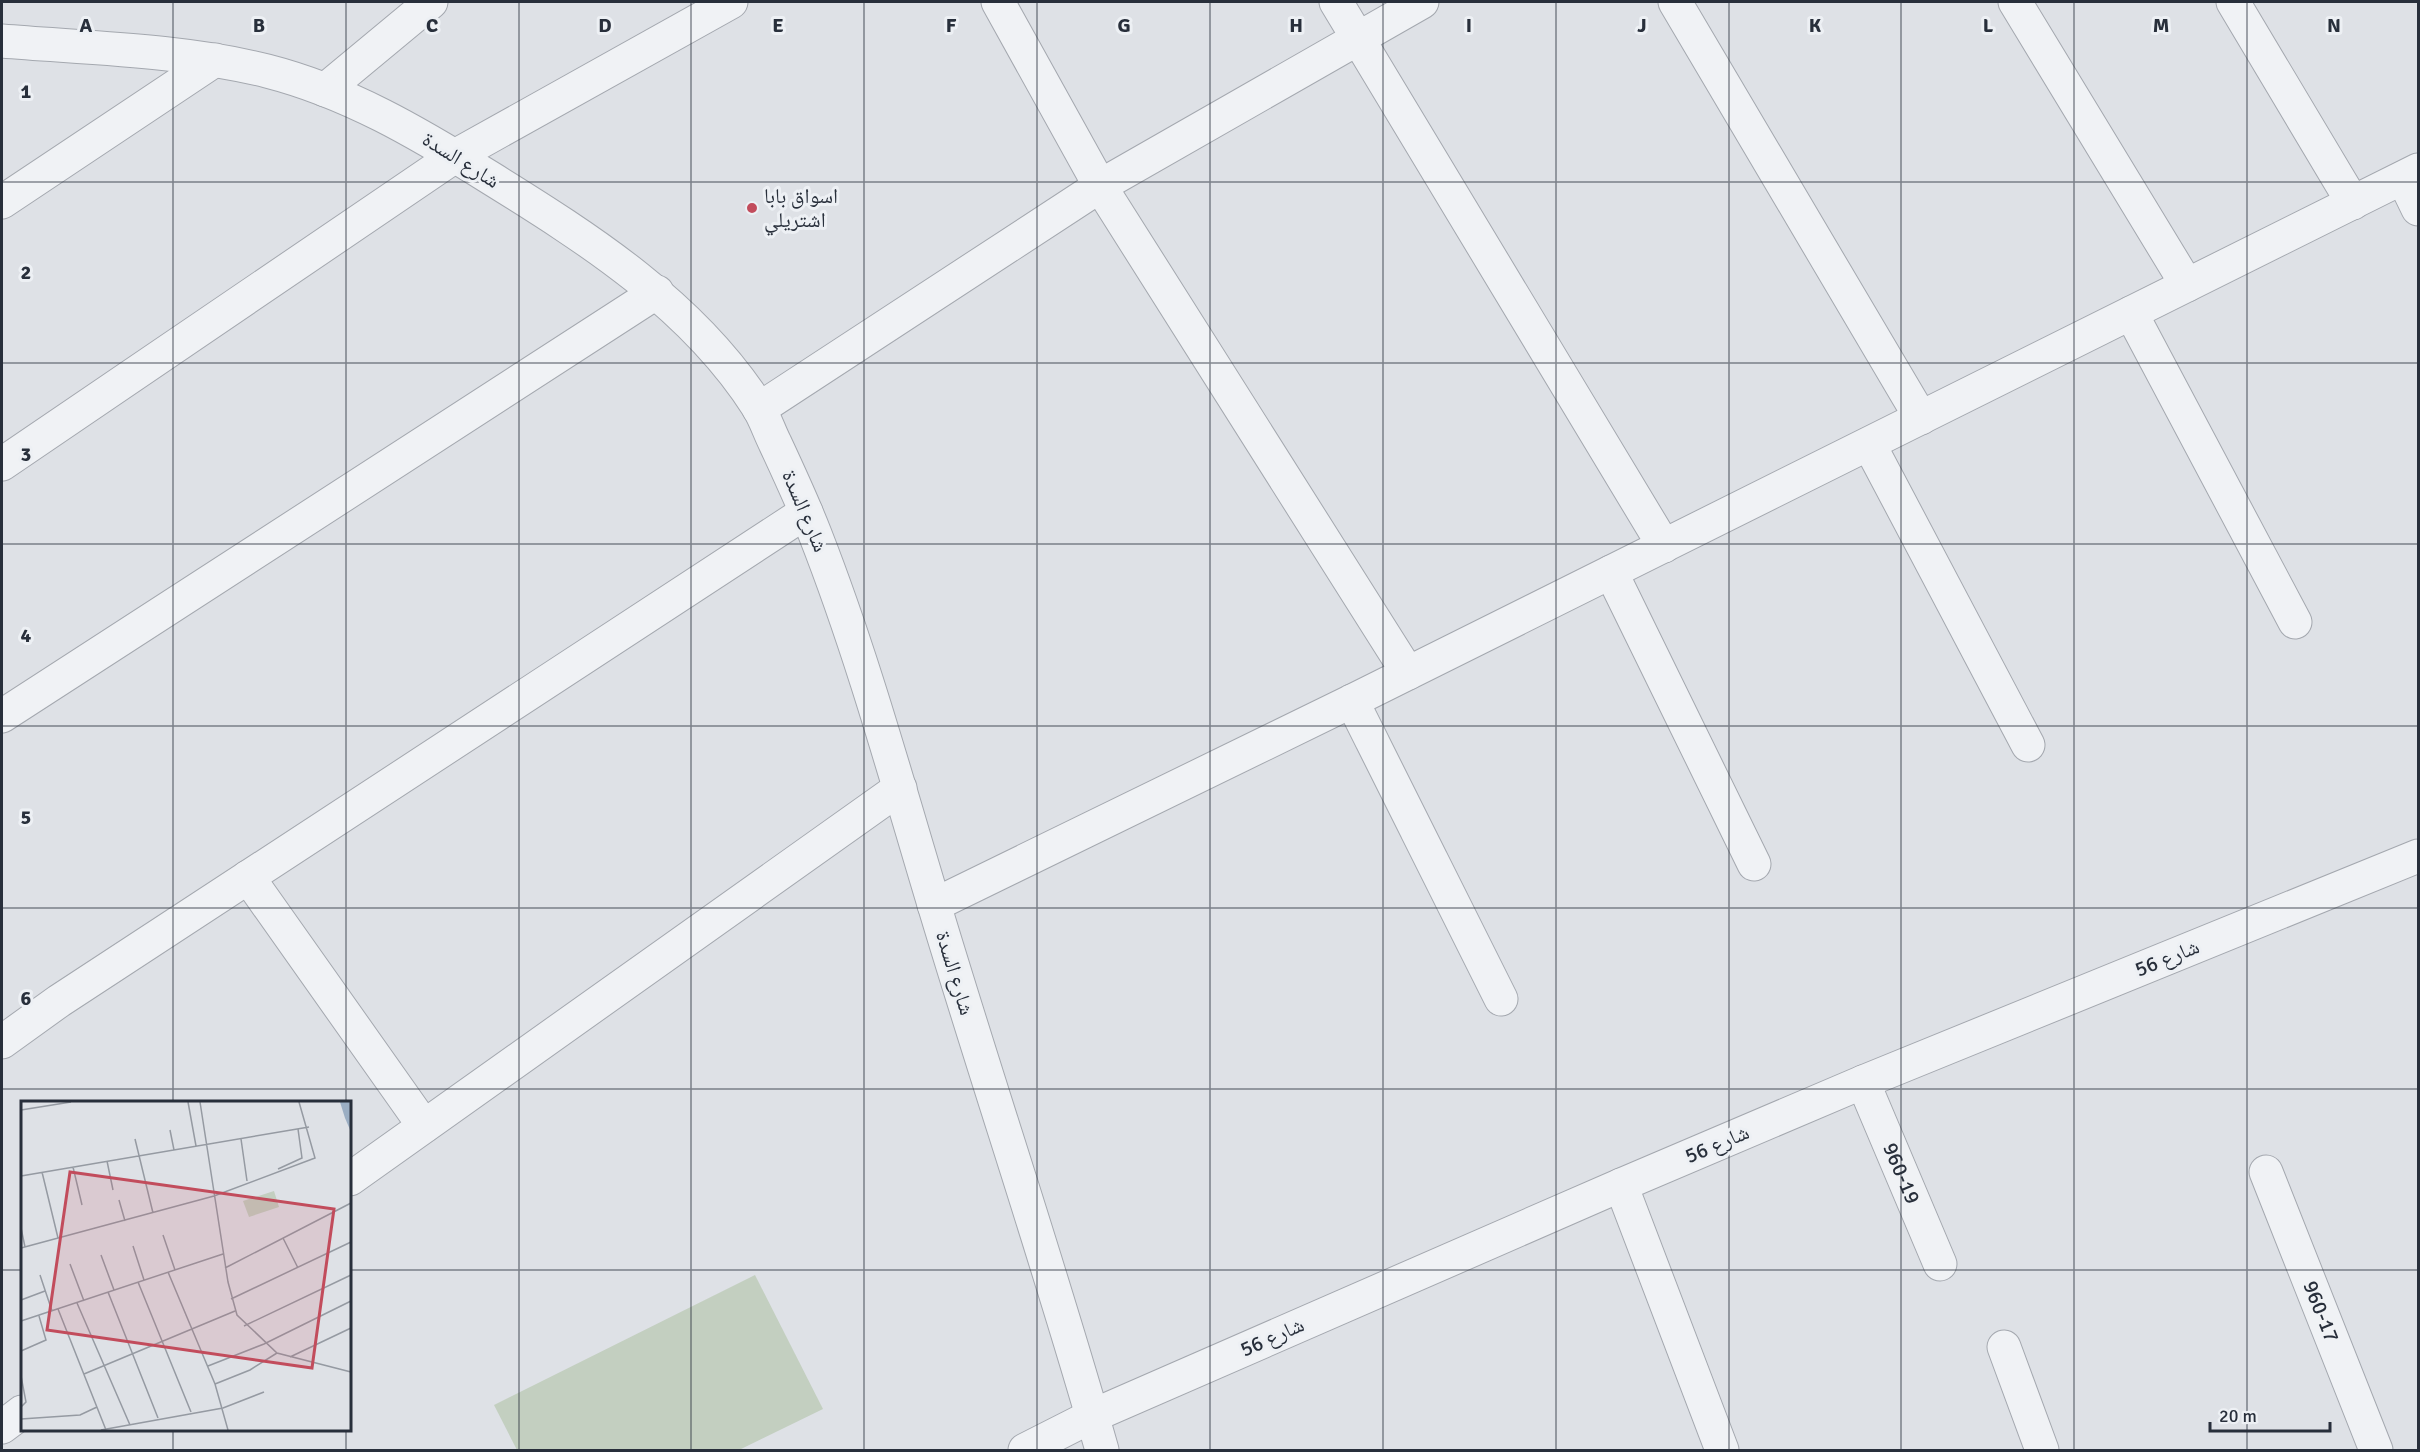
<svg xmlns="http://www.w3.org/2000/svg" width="2420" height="1452" font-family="Signika,'Noto Naskh Arabic',sans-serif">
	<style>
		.green { fill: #c3cfc0 }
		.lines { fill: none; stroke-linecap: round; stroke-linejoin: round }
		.minor-casing { stroke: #a4a8af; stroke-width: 35 }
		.tertiary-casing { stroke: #a4a8af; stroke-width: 35 }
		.minor { stroke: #f0f2f5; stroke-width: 33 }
		.tertiary { stroke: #f0f2f5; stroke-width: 33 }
		.grid { fill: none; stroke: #282f3b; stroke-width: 1.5; stroke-opacity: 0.55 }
		.poi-dot { fill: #c24c5c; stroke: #edf0f4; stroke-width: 2 }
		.labels { text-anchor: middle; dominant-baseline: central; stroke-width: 6; stroke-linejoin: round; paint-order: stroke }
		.street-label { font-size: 21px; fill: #282f3b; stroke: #edf0f4 }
		.poi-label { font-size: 21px; fill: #282f3b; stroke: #edf0f4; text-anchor: start }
		.inset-road { fill: none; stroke: #959aa2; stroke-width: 1.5 }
		.view { fill: #c24c5c; fill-opacity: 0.15; stroke: #c24c5c; stroke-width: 3 }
		.inset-edge { fill: none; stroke: #282f3b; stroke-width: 3 }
		.grid-label { font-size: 20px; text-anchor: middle; font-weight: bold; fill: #282f3b; stroke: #edf0f4; stroke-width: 6; stroke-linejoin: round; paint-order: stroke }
	</style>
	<rect width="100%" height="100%" fill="#dee1e6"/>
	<!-- green -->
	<path class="green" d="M755,1275L823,1409L739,1450H517L494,1405Z"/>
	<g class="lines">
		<!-- minor casing -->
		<g class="minor-casing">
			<g id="minor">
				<path d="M998,2L1100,186L1408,673"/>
				<path d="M1336,2L1664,546"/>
				<path d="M1675,2L1921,418"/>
				<path d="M2015,2L2187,285"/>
				<path d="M2233,2L2353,203"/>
				<path d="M325,90L431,2"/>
				<path d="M2403,178L2418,209"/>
				<path d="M2,202L215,60"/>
				<path d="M2131,313L2295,622"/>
				<path d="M759,409L1100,186L1422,2"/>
				<path d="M1869,444L2028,745"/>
				<path d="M2,464L455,156L731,2"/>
				<path d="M1611,572L1754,864"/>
				<path d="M1352,701L1501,999"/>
				<path d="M2,716L657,292"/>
				<path d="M248,877L424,1126"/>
				<path d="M934,905L1352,701L2418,170"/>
				<path d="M2,1042L59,1001L806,512"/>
				<path id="s1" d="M1863,1082L1940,1264"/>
				<path id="s2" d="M2266,1172L2376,1450"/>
				<path d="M350,1179L900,788"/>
				<path d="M1621,1185L1722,1450"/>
				<path d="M2004,1347L2042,1450"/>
				<path d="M2,1427L22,1412"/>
				<path d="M1025,1450L1092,1416L1621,1185L1863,1082L2418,856"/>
			</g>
		</g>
		<!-- tertiary casing -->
		<g class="tertiary-casing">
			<path id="tertiary" d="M2,41C87,48 184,50 267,71C349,92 418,133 489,177C589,239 694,306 758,407C765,418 769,431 775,443C789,473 803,503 815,534C862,654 896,778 933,901C988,1085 1050,1266 1102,1450"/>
		</g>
		<!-- minor -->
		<use href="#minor" class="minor"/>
		<!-- tertiary -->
		<use href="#tertiary" class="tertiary"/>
	</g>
	<!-- grid -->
	<path class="grid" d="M173,2V1102M346,2V1102M519,2V1450M691,2V1450M864,2V1450M1037,2V1450M1210,2V1450M1383,2V1450M1556,2V1450M1729,2V1450M1901,2V1450M2074,2V1450M2247,2V1450M2,182H2418M2,363H2418M2,544H2418M2,726H2418M2,908H2418M2,1089H2418M2,1270H22M350,1270H2418M173,1430V1450M346,1430V1450"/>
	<!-- markers -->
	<circle class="poi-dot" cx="752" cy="208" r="6"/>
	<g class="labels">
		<!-- street labels -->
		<g class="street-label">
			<text transform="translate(461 160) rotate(32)">شارع السدة</text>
			<text transform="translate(805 511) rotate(67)">شارع السدة</text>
			<text transform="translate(2167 958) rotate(-22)">شارع 56</text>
			<text transform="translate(955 973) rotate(73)">شارع السدة</text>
			<text transform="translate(1717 1144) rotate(-23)">شارع 56</text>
			<text stroke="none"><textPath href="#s1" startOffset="99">960-19</textPath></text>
			<text stroke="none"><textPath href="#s2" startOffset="150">960-17</textPath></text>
			<text transform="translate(1272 1337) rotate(-24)">شارع 56</text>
		</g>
		<!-- poi labels -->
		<g class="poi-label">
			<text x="764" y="196">اسواق بابا<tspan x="764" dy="24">اشتريلي</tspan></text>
		</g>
	</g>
	<!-- overview -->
	<g transform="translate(21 1101)">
		<rect width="330" height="330" fill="#dee1e6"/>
		<path d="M253,90L258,106L228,116L222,100Z" fill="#c3cfc0"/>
		<path d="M319,1H330V31L324,17Z" fill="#9baec3"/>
		<path class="inset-road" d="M167,1L175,45M179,1L207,181L216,214L256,252L330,271M0,9L50,1M149,29L153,49M114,38L132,112M220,38L226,80M86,60L92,89M52,66L61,104M257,68L281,57L277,28M21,71L37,137M0,75L288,26M98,99L104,120M0,127L4,146M142,134L154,169M262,137L277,167M112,145L123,179M0,147L193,95L294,57L278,1M80,154L93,189M49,163L63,200M204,167L330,102M147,171L194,283L207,329M19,174L31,210M117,181L170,311M87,191L137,317M210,198L330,141M0,199L24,190M56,202L109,324M37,208L85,329M0,220L202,153M223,225L330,174M0,250L25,239L18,215M269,256L330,227M187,265L243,243L330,200M63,273L214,210M194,283L229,269L256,252M0,306L5,301L0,275M0,318L59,314L76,306M80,329L202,307L243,291"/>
		<path class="view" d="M49,71L313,108L291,267L26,229Z"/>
		<rect width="330" height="330" class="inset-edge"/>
	</g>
	<g class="grid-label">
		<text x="86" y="32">A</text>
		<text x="259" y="32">B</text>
		<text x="432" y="32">C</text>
		<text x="605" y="32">D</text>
		<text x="778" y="32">E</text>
		<text x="951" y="32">F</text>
		<text x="1124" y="32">G</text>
		<text x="1296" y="32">H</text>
		<text x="1469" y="32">I</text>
		<text x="1642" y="32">J</text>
		<text x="1815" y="32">K</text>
		<text x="1988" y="32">L</text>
		<text x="2161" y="32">M</text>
		<text x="2334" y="32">N</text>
		<text x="26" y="98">1</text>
		<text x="26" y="279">2</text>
		<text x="26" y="461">3</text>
		<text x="26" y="642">4</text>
		<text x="26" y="824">5</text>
		<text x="26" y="1005">6</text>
	</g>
	<!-- border -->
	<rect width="2420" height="1452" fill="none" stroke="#282f3b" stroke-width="6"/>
	<!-- scale -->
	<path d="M2210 1422v9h120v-9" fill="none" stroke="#282f3b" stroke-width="3"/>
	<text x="2219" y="1422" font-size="18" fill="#282f3b" stroke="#edf0f4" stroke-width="4.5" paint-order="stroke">20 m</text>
</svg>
